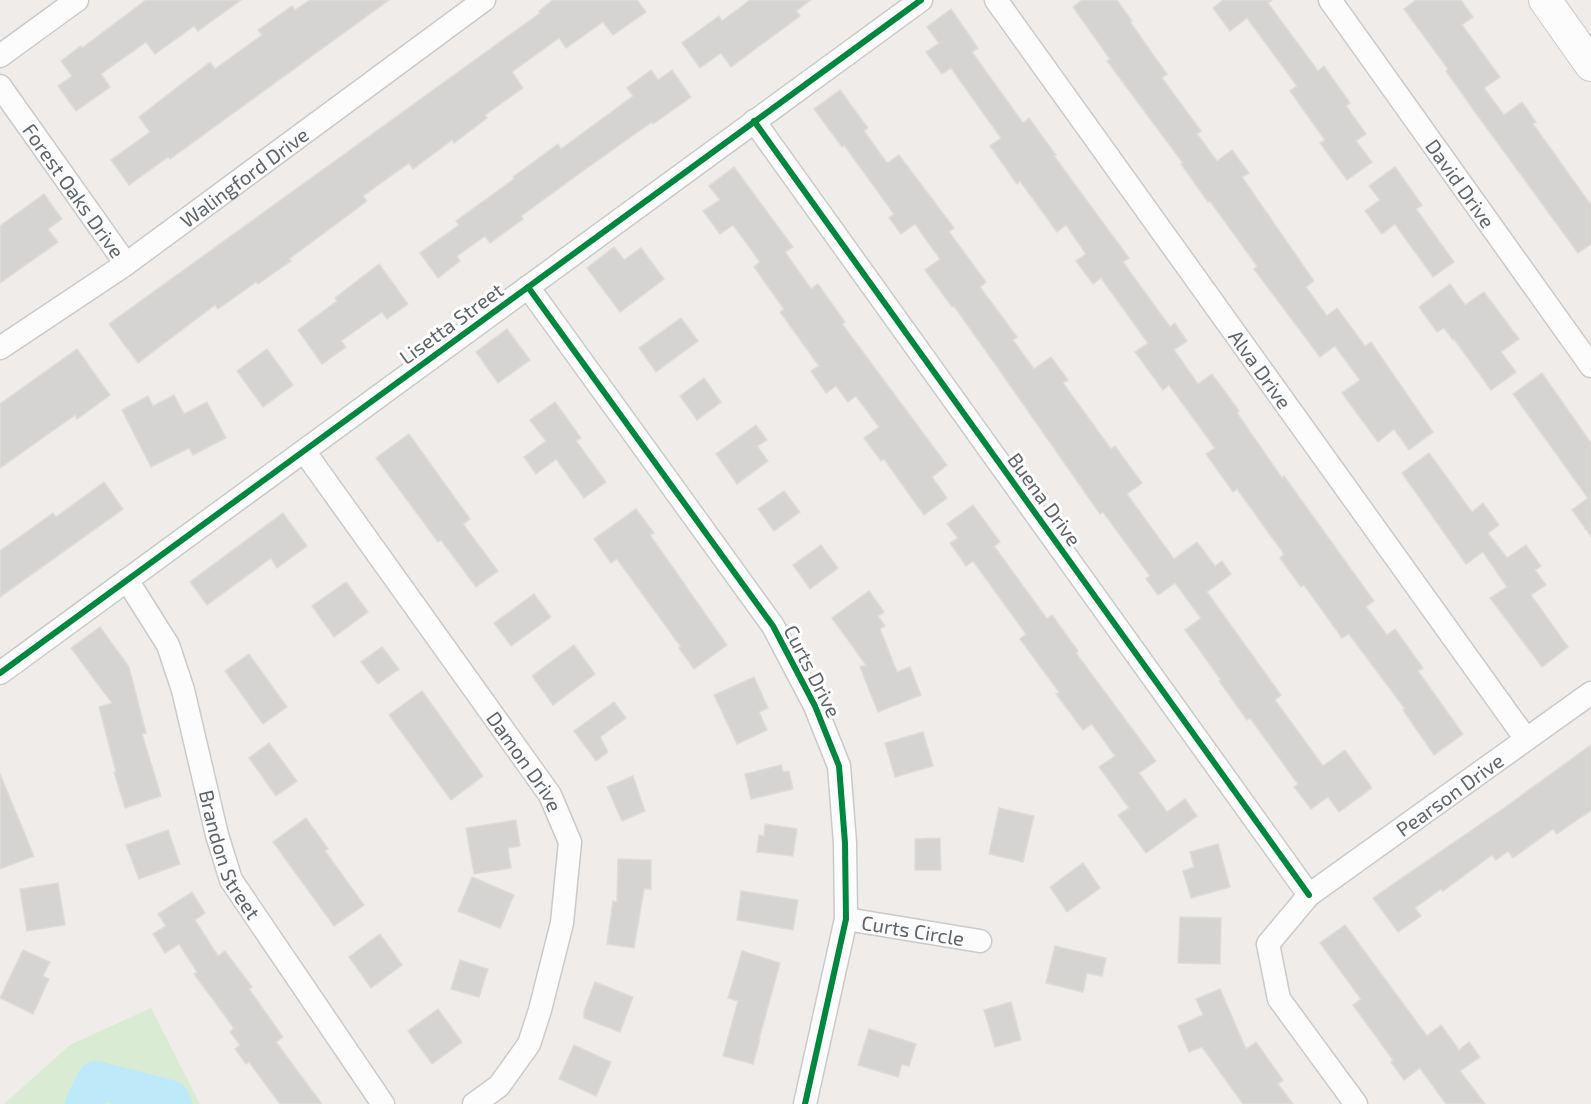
<svg xmlns="http://www.w3.org/2000/svg" width="1591" height="1104" font-family="'Exo 2',sans-serif">
	<style>
		.green { fill: #daebd4 }
		.lines { fill: none; stroke-linecap: round; stroke-linejoin: round }
		.river { stroke: #bee9f8; stroke-width: 38 }
		.building { fill: #d6d4d3; stroke: #dedcd8; stroke-width: 1.5 }
		.street-casing { stroke: #cacaca; stroke-width: 25 }
		.secondary-casing { stroke: #cacaca; stroke-width: 34 }
		.street { stroke: #fdfcfc; stroke-width: 22 }
		.secondary { stroke: #fdfcfc; stroke-width: 32 }
		.cycleway-casing { stroke: #fff; stroke-width: 10 }
		.cycleway { stroke: #00873e; stroke-width: 6 }
		.labels { text-anchor: middle; dominant-baseline: central; stroke-width: 6; stroke-linejoin: round; paint-order: stroke }
		.street-label { font-size: 20px; fill: #5e6468; stroke: #fff }
	</style>
	<rect width="100%" height="100%" fill="#efece9"/>
	<!-- green -->
	<path class="green" d="M151,1008L200,1104H0H4L70,1045Z"/>
	<g class="lines">
		<!-- river -->
		<path class="river" d="M84,1104L96,1080L170,1099L173,1104"/>
	</g>
	<!-- building -->
	<g class="building">
		<path d="M146,0H241L198,31L194,26L155,54L146,42L101,74L110,87L76,111L58,86L72,76L61,61L81,46L82,48Z"/>
		<path d="M310,0H389L170,159L168,157L129,185L111,160L150,132L139,117L210,62L215,69L262,35L258,30L292,6L295,10Z"/>
		<path d="M553,0H637L646,12L613,35L603,22L566,48L559,38L512,72L523,88L485,115L487,118L454,143L452,140L413,169L409,163L363,196L367,201L289,259L291,261L258,284L256,282L218,309L215,305L138,363L109,324L540,13L539,11Z"/>
		<path d="M750,0H811L796,11L800,16L731,67L721,53L700,68L682,43L719,16L722,21Z"/>
		<path d="M1082,0H1117L1132,21L1130,22L1167,74L1162,78L1201,131L1197,134L1217,161L1232,150L1249,173L1242,177L1314,281L1306,287L1327,316L1337,308L1365,346L1371,342L1433,432L1409,450L1394,429L1378,442L1342,393L1360,380L1335,346L1320,357L1254,269L1257,266L1210,201L1208,202L1181,164L1183,163L1107,61L1110,59L1073,7Z"/>
		<path d="M1223,0H1272L1268,3L1318,71L1324,66L1350,103L1346,106L1366,134L1356,141L1372,162L1347,180L1320,143L1325,140L1290,91L1297,86L1247,18L1230,31L1213,8Z"/>
		<path d="M1416,0H1461L1473,17L1462,25L1500,77L1484,88L1504,115L1522,102L1536,122L1533,124L1591,205V244L1578,253L1475,112L1446,71L1448,69L1404,9Z"/>
		<path d="M951,9L978,48L972,52L1023,123L1029,118L1056,155L1054,156L1129,258L1123,262L1170,327L1175,323L1187,341L1174,350L1198,384L1212,374L1239,411L1237,413L1282,478L1284,476L1374,601L1366,607L1387,635L1395,629L1423,668L1418,671L1463,734L1434,755L1403,710L1405,709L1349,634L1342,638L1304,585L1301,587L1280,558L1284,554L1237,489L1233,492L1206,454L1215,448L1169,385L1163,390L1135,352L1148,343L1101,278L1093,284L1076,261L1086,254L1066,225L1057,232L1020,181L1017,184L990,146L1001,138L951,68L942,74L926,52L939,43L927,27Z"/>
		<path d="M651,70L658,80L672,70L691,97L653,124L652,122L594,163L521,216L523,219L490,243L485,236L457,256L460,261L438,278L420,253L459,225L456,221L514,179L513,177L558,144L561,149L633,96L627,88Z"/>
		<path d="M840,90L868,128L864,131L887,163L899,155L954,228L949,232L986,282L980,287L1017,337L1013,340L1034,369L1051,357L1068,380L1063,383L1111,449L1115,446L1142,483L1127,494L1174,559L1197,542L1215,566L1222,561L1231,574L1207,592L1281,695L1275,700L1323,766L1345,750L1372,788L1339,812L1328,797L1311,809L1294,787L1298,784L1250,718L1247,720L1219,681L1221,680L1185,630L1201,618L1175,583L1158,595L1146,579L1150,576L1103,512L1100,514L1000,371L954,306L952,307L925,270L940,259L915,224L901,234L889,218L894,214L844,145L842,147L814,109Z"/>
		<path d="M734,167L793,247L785,252L811,289L818,284L845,322L842,324L947,465L932,477L947,498L924,515L884,459L881,461L864,438L879,427L856,396L848,402L836,386L826,393L811,371L819,366L780,312L784,309L754,267L760,262L733,225L720,234L703,211L720,200L709,186Z"/>
		<path d="M1395,167L1422,205L1416,209L1454,262L1433,277L1395,224L1382,234L1365,211L1380,200L1369,186Z"/>
		<path d="M44,194L62,219L48,229L58,242L0,283V226Z"/>
		<path d="M614,247L624,260L641,248L664,279L620,312L587,268Z"/>
		<path d="M379,264L408,304L387,319L382,312L341,341L346,347L322,364L298,330L337,301L335,298Z"/>
		<path d="M1450,284L1465,305L1484,292L1519,339L1501,352L1516,372L1491,390L1454,339L1453,340L1444,328L1437,332L1419,307Z"/>
		<path d="M681,318L698,341L656,372L639,348Z"/>
		<path d="M507,329L530,360L498,383L476,352Z"/>
		<path d="M77,349L110,395L77,419L75,415L0,468V404Z"/>
		<path d="M267,349L293,385L263,407L237,371Z"/>
		<path d="M1542,373L1591,443V536L1572,510L1588,498L1513,394Z"/>
		<path d="M704,378L721,402L697,420L680,396Z"/>
		<path d="M174,395L184,414L207,402L226,438L193,455L189,448L151,467L122,410L148,396L153,406Z"/>
		<path d="M555,402L581,438L576,441L606,482L584,498L556,459L536,474L524,457L546,441L530,420Z"/>
		<path d="M756,425L767,440L757,446L768,461L737,484L716,454Z"/>
		<path d="M409,434L470,519L463,524L498,571L476,587L441,540L438,542L376,458Z"/>
		<path d="M1429,453L1472,512L1483,503L1499,525L1488,533L1507,558L1526,545L1541,566L1535,570L1546,585L1531,595L1568,647L1542,667L1490,598L1507,587L1483,552L1466,564L1402,473Z"/>
		<path d="M104,482L123,509L0,597V551L53,513L56,517Z"/>
		<path d="M784,491L800,512L774,531L758,509Z"/>
		<path d="M973,505L1000,542L994,546L1047,619L1052,615L1078,651L1076,653L1156,761L1139,773L1167,812L1185,799L1197,816L1146,853L1118,815L1129,808L1099,767L1115,756L1092,724L1083,730L1056,694L1059,692L1020,639L1026,634L973,561L966,566L950,543L958,538L947,524Z"/>
		<path d="M636,509L654,533L650,535L727,645L694,669L679,648L681,647L617,559L611,563L594,539Z"/>
		<path d="M283,513L307,546L277,568L271,558L207,605L190,582Z"/>
		<path d="M821,545L838,568L810,589L793,565Z"/>
		<path d="M346,582L368,612L334,637L312,606Z"/>
		<path d="M869,591L884,612L878,616L885,626L880,629L897,672L910,667L921,695L878,712L860,667L866,665L832,618Z"/>
		<path d="M534,594L551,617L511,646L494,623Z"/>
		<path d="M100,627L129,667L146,733L142,734L161,796L125,808L114,772H116L99,707L112,703L71,648Z"/>
		<path d="M574,645L595,674L553,705L532,676Z"/>
		<path d="M382,647L399,669L378,684L361,662Z"/>
		<path d="M249,654L287,707L263,724L225,671Z"/>
		<path d="M754,677L768,708L759,712L767,730L737,744L714,695Z"/>
		<path d="M422,691L483,776L451,800L389,715Z"/>
		<path d="M614,702L626,718L600,737L608,752L596,761L574,731Z"/>
		<path d="M923,732L933,766L895,777L885,743Z"/>
		<path d="M269,743L297,781L276,796L249,758Z"/>
		<path d="M1591,745V810L1557,834L1553,829L1513,858L1508,851L1496,860L1492,855L1443,891L1441,889L1415,908L1421,916L1398,932L1373,898L1504,808Z"/>
		<path d="M781,765L783,772L789,771L793,789L751,799L745,774Z"/>
		<path d="M0,774L34,856L0,869Z"/>
		<path d="M633,776L645,811L622,821L607,787Z"/>
		<path d="M999,808L1034,816L1023,862L989,854Z"/>
		<path d="M306,818L328,849L325,851L364,905L334,926L273,842Z"/>
		<path d="M516,820L520,846L508,848L511,868L474,874L466,828Z"/>
		<path d="M765,824L797,829L793,856L757,852L759,835L764,836Z"/>
		<path d="M168,830L180,864L139,879L126,845Z"/>
		<path d="M940,838L941,870H915V839Z"/>
		<path d="M1218,844L1230,887L1191,898L1183,871L1194,867L1190,852Z"/>
		<path d="M618,859L651,860V889H644L634,948L607,944L613,901L617,902Z"/>
		<path d="M1083,863L1100,888L1067,912L1050,887Z"/>
		<path d="M472,877L514,895L500,928L458,911Z"/>
		<path d="M58,883L65,925L27,931L20,889Z"/>
		<path d="M741,891L798,900L793,930L737,920Z"/>
		<path d="M192,892L205,913L195,920L218,956L225,951L252,987L249,989L283,1037L276,1042L322,1104H280L249,1062L246,1064L235,1049L240,1045L230,1032L234,1028L194,974L197,972L179,944L165,953L153,934L166,926L158,914Z"/>
		<path d="M1180,917L1221,918L1220,964L1178,963Z"/>
		<path d="M1345,925L1427,1036L1441,1025L1459,1050L1469,1042L1480,1057L1460,1071L1485,1104H1446L1420,1068L1404,1080L1391,1062L1393,1060L1353,1005L1361,999L1320,943Z"/>
		<path d="M380,934L402,965L371,988L349,957Z"/>
		<path d="M1055,946L1106,958L1102,976L1087,973L1083,992L1046,983Z"/>
		<path d="M23,950L50,962L43,976L49,979L33,1014L0,998Z"/>
		<path d="M742,951L780,963L759,1039H760L753,1064L723,1056L738,1001L728,998Z"/>
		<path d="M460,960L488,969L479,997L451,989Z"/>
		<path d="M595,982L633,997L620,1032L584,1018V1011Z"/>
		<path d="M1220,989L1246,1049L1256,1042L1283,1080L1278,1084L1293,1104H1243L1202,1047L1189,1052L1178,1026L1203,1015L1196,999Z"/>
		<path d="M1011,1002L1021,1040L995,1047L984,1010Z"/>
		<path d="M438,1009L462,1042L432,1064L408,1031Z"/>
		<path d="M869,1029L916,1044L909,1066L902,1064L898,1077L858,1065Z"/>
		<path d="M574,1045L611,1062L596,1096L559,1079Z"/>
	</g>
	<g class="lines">
		<!-- street casing -->
		<g class="street-casing">
			<g id="street">
				<path id="s1" d="M996,0L1526,739"/>
				<path id="s2" d="M1330,0L1591,366"/>
				<path d="M0,56L77,0"/>
				<path id="s3" d="M0,86L126,264"/>
				<path d="M754,121L1309,895"/>
				<path d="M528,287L773,626L815,706L839,766L845,843L846,919L805,1104"/>
				<path id="s4" d="M0,348L126,264L484,0"/>
				<path id="s5" d="M304,451L550,795L570,842L562,923L540,1010L529,1044L499,1086L474,1104"/>
				<path id="s6" d="M127,580L168,645L183,690L217,835L231,880L383,1104"/>
				<path d="M0,673L921,0"/>
				<path id="s7" d="M846,919L980,941"/>
				<path id="s8" d="M1356,1104L1279,999L1268,944L1309,895L1591,693"/>
			</g>
		</g>
		<!-- secondary casing -->
		<g class="secondary-casing">
			<path id="secondary" d="M1545,0L1591,65"/>
		</g>
		<!-- street -->
		<use href="#street" class="street"/>
		<!-- secondary -->
		<use href="#secondary" class="secondary"/>
		<!-- cycleway casing -->
		<g class="cycleway-casing">
			<g id="cycleway">
				<path d="M754,121L1309,895"/>
				<path d="M528,287L773,626L815,706L839,766L845,843L846,919L805,1104"/>
				<path d="M0,673L921,0"/>
			</g>
		</g>
		<!-- cycleway -->
		<use href="#cycleway" class="cycleway"/>
	</g>
	<g class="labels">
		<!-- street labels -->
		<g class="street-label">
			<text stroke="none"><textPath href="#s4" startOffset="298">Walingford Drive</textPath></text>
			<text stroke="none"><textPath href="#s2" startOffset="225">David Drive</textPath></text>
			<text stroke="none"><textPath href="#s3" startOffset="128">Forest Oaks Drive</textPath></text>
			<text transform="translate(451 323) rotate(-36)">Lisetta Street</text>
			<text stroke="none"><textPath href="#s1" startOffset="454">Alva Drive</textPath></text>
			<text transform="translate(1045 499) rotate(54)">Buena Drive</text>
			<text transform="translate(813 671) rotate(63)">Curts Drive</text>
			<text stroke="none"><textPath href="#s5" startOffset="381">Damon Drive</textPath></text>
			<text stroke="none"><textPath href="#s8" startOffset="423">Pearson Drive</textPath></text>
			<text stroke="none"><textPath href="#s6" startOffset="296">Brandon Street</textPath></text>
			<text stroke="none"><textPath href="#s7" startOffset="68">Curts Circle</textPath></text>
		</g>
	</g>
</svg>
